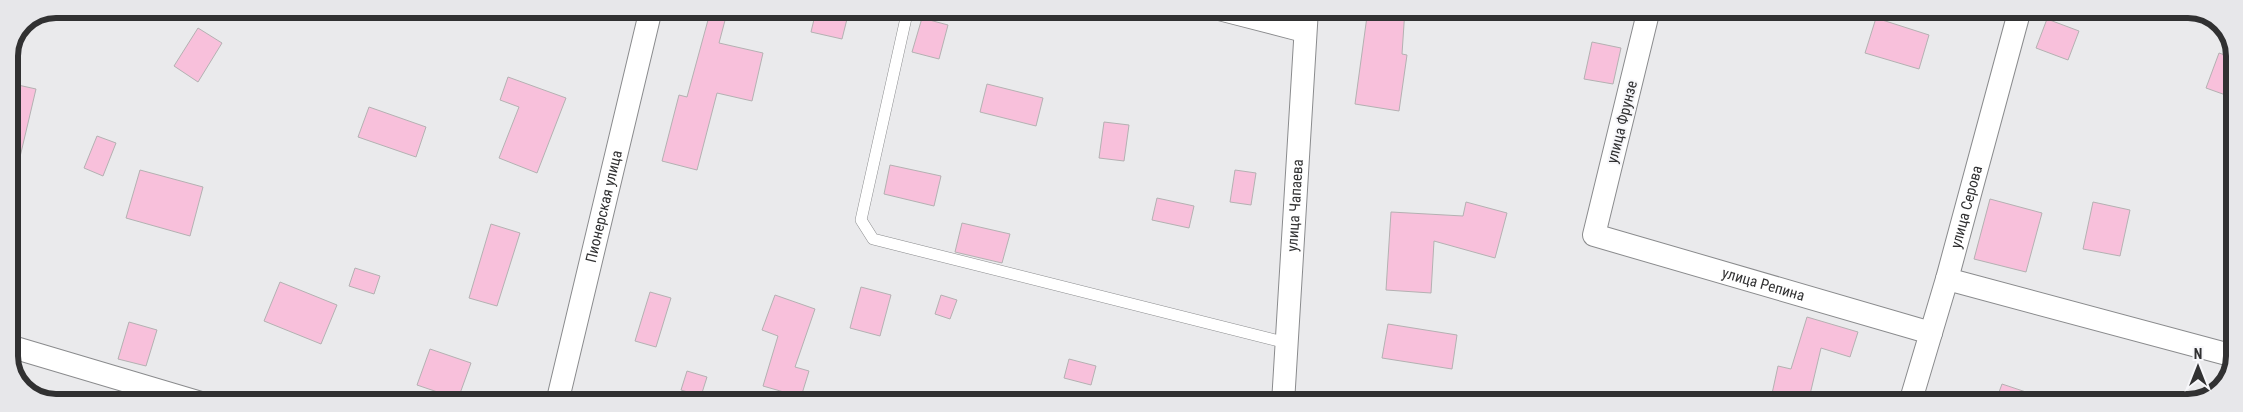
<svg xmlns="http://www.w3.org/2000/svg" width="2243" height="412" font-family="'Roboto Condensed',sans-serif">
	<style>
		.building { fill: #f8c0db; stroke: #b4b1b2 }
		.lines { fill: none; stroke-linecap: round; stroke-linejoin: round }
		.service-casing { stroke: #8a8b8d; stroke-width: 12 }
		.minor-casing { stroke: #8a8b8d; stroke-width: 24 }
		.service { stroke: #fff; stroke-width: 11 }
		.minor { stroke: #fff; stroke-width: 22 }
		.labels { text-anchor: middle; dominant-baseline: central; stroke-width: 4; stroke-linejoin: round; paint-order: stroke }
		.street-label { font-size: 15px; fill: #313132; stroke: #f7f7fa }
		.rim { fill: none; stroke: #313132; stroke-width: 6 }
	</style>
	<rect width="100%" height="100%" fill="#eaeaec"/>
	<!-- building -->
	<g class="building">
		<path d="M711,9H728L719,43L763,53L752,101L717,93L697,170L662,161L679,95L687,97Z"/>
		<path d="M1368,9H1405L1402,54L1407,55L1399,111L1355,104Z"/>
		<path d="M816,11L847,19L842,39L811,32Z"/>
		<path d="M922,18L948,25L939,59L912,52Z"/>
		<path d="M1876,18L1929,35L1919,69L1865,53Z"/>
		<path d="M2047,19L2079,31L2068,60L2036,48Z"/>
		<path d="M198,28L222,43L198,82L174,66Z"/>
		<path d="M1592,42L1621,48L1613,84L1584,79Z"/>
		<path d="M2219,53L2234,58V98L2206,88Z"/>
		<path d="M508,77L566,98L537,173L499,158L519,107L500,100Z"/>
		<path d="M9,83L36,89L16,174L9,173Z"/>
		<path d="M987,84L1043,98L1036,126L980,112Z"/>
		<path d="M369,107L426,127L416,157L358,137Z"/>
		<path d="M1104,122L1129,125L1124,161L1099,158Z"/>
		<path d="M97,136L116,143L103,176L84,168Z"/>
		<path d="M890,165L941,176L934,206L884,194Z"/>
		<path d="M140,170L203,187L190,236L126,218Z"/>
		<path d="M1235,170L1256,173L1251,205L1230,202Z"/>
		<path d="M1157,198L1194,206L1189,228L1152,220Z"/>
		<path d="M1990,199L2042,213L2026,272L1974,259Z"/>
		<path d="M1466,202L1507,213L1495,258L1434,241L1431,293L1386,290L1391,212L1463,216Z"/>
		<path d="M2093,202L2130,210L2120,256L2083,249Z"/>
		<path d="M962,223L1010,234L1002,263L955,252Z"/>
		<path d="M491,224L520,233L497,306L469,298Z"/>
		<path d="M355,268L380,276L374,294L349,286Z"/>
		<path d="M280,282L337,305L321,344L264,321Z"/>
		<path d="M861,287L891,295L880,336L850,328Z"/>
		<path d="M650,292L671,298L656,347L635,341Z"/>
		<path d="M775,295L815,309L795,367L809,371L801,397L763,386L778,336L762,330Z"/>
		<path d="M941,295L957,300L950,319L935,314Z"/>
		<path d="M1807,317L1858,332L1850,357L1821,348L1808,403H1770L1778,366L1791,369Z"/>
		<path d="M129,322L157,330L146,366L118,359Z"/>
		<path d="M1388,324L1457,335L1452,369L1382,358Z"/>
		<path d="M430,349L471,363L458,399L417,385Z"/>
		<path d="M1069,359L1096,366L1091,385L1064,378Z"/>
		<path d="M687,371L707,377L701,396L681,390Z"/>
		<path d="M2002,384L2050,400V403H1995Z"/>
	</g>
	<g class="lines">
		<!-- service casing -->
		<g class="service-casing">
			<path id="service" d="M908,9L861,220L873,239L1287,343"/>
		</g>
		<!-- minor casing -->
		<g class="minor-casing">
			<g id="minor">
				<path d="M1219,9L1304,31"/>
				<path id="s1" d="M1649,9L1594,235L1931,333"/>
				<path d="M1947,279L2234,356"/>
				<path d="M9,346L201,403"/>
				<path id="s2" d="M557,403L651,9"/>
				<path id="s3" d="M1283,403L1307,9"/>
				<path id="s4" d="M1910,403L1947,279L2020,9"/>
			</g>
		</g>
		<!-- service -->
		<use href="#service" class="service"/>
		<!-- minor -->
		<use href="#minor" class="minor"/>
	</g>
	<g class="labels">
		<!-- street labels -->
		<g class="street-label">
			<text transform="translate(1622 122) rotate(-76)">улица Фрунзе</text>
			<text stroke="none"><textPath href="#s2" startOffset="202">Пионерская улица</textPath></text>
			<text stroke="none"><textPath href="#s3" startOffset="198">улица Чапаева</textPath></text>
			<text stroke="none"><textPath href="#s4" startOffset="204">улица Серова</textPath></text>
			<text stroke="none"><textPath href="#s1" startOffset="409">улица Репина</textPath></text>
		</g>
	</g>
	<!-- crop -->
	<path d="M0 0H2243V412H0ZM56 18H2188A38 38 0 0 1 2226 56V356A38 38 0 0 1 2188 394H56A38 38 0 0 1 18 356V56A38 38 0 0 1 56 18Z" fill="#e7e7ea" fill-rule="evenodd"/>
	<path class="rim" d="M56 18H2188A38 38 0 0 1 2226 56V356A38 38 0 0 1 2188 394H56A38 38 0 0 1 18 356V56A38 38 0 0 1 56 18Z"/>
	<!-- north arrow -->
	<g transform="translate(2198 367)" stroke="#f7f7fa" stroke-width="4" paint-order="stroke">
	<path d="M0-4L9 19L0 12L-9 19Z" fill="#313132"/>
	<text y="-8" font-size="14" font-weight="bold" text-anchor="middle" fill="#313132">N</text>
	</g>
</svg>
